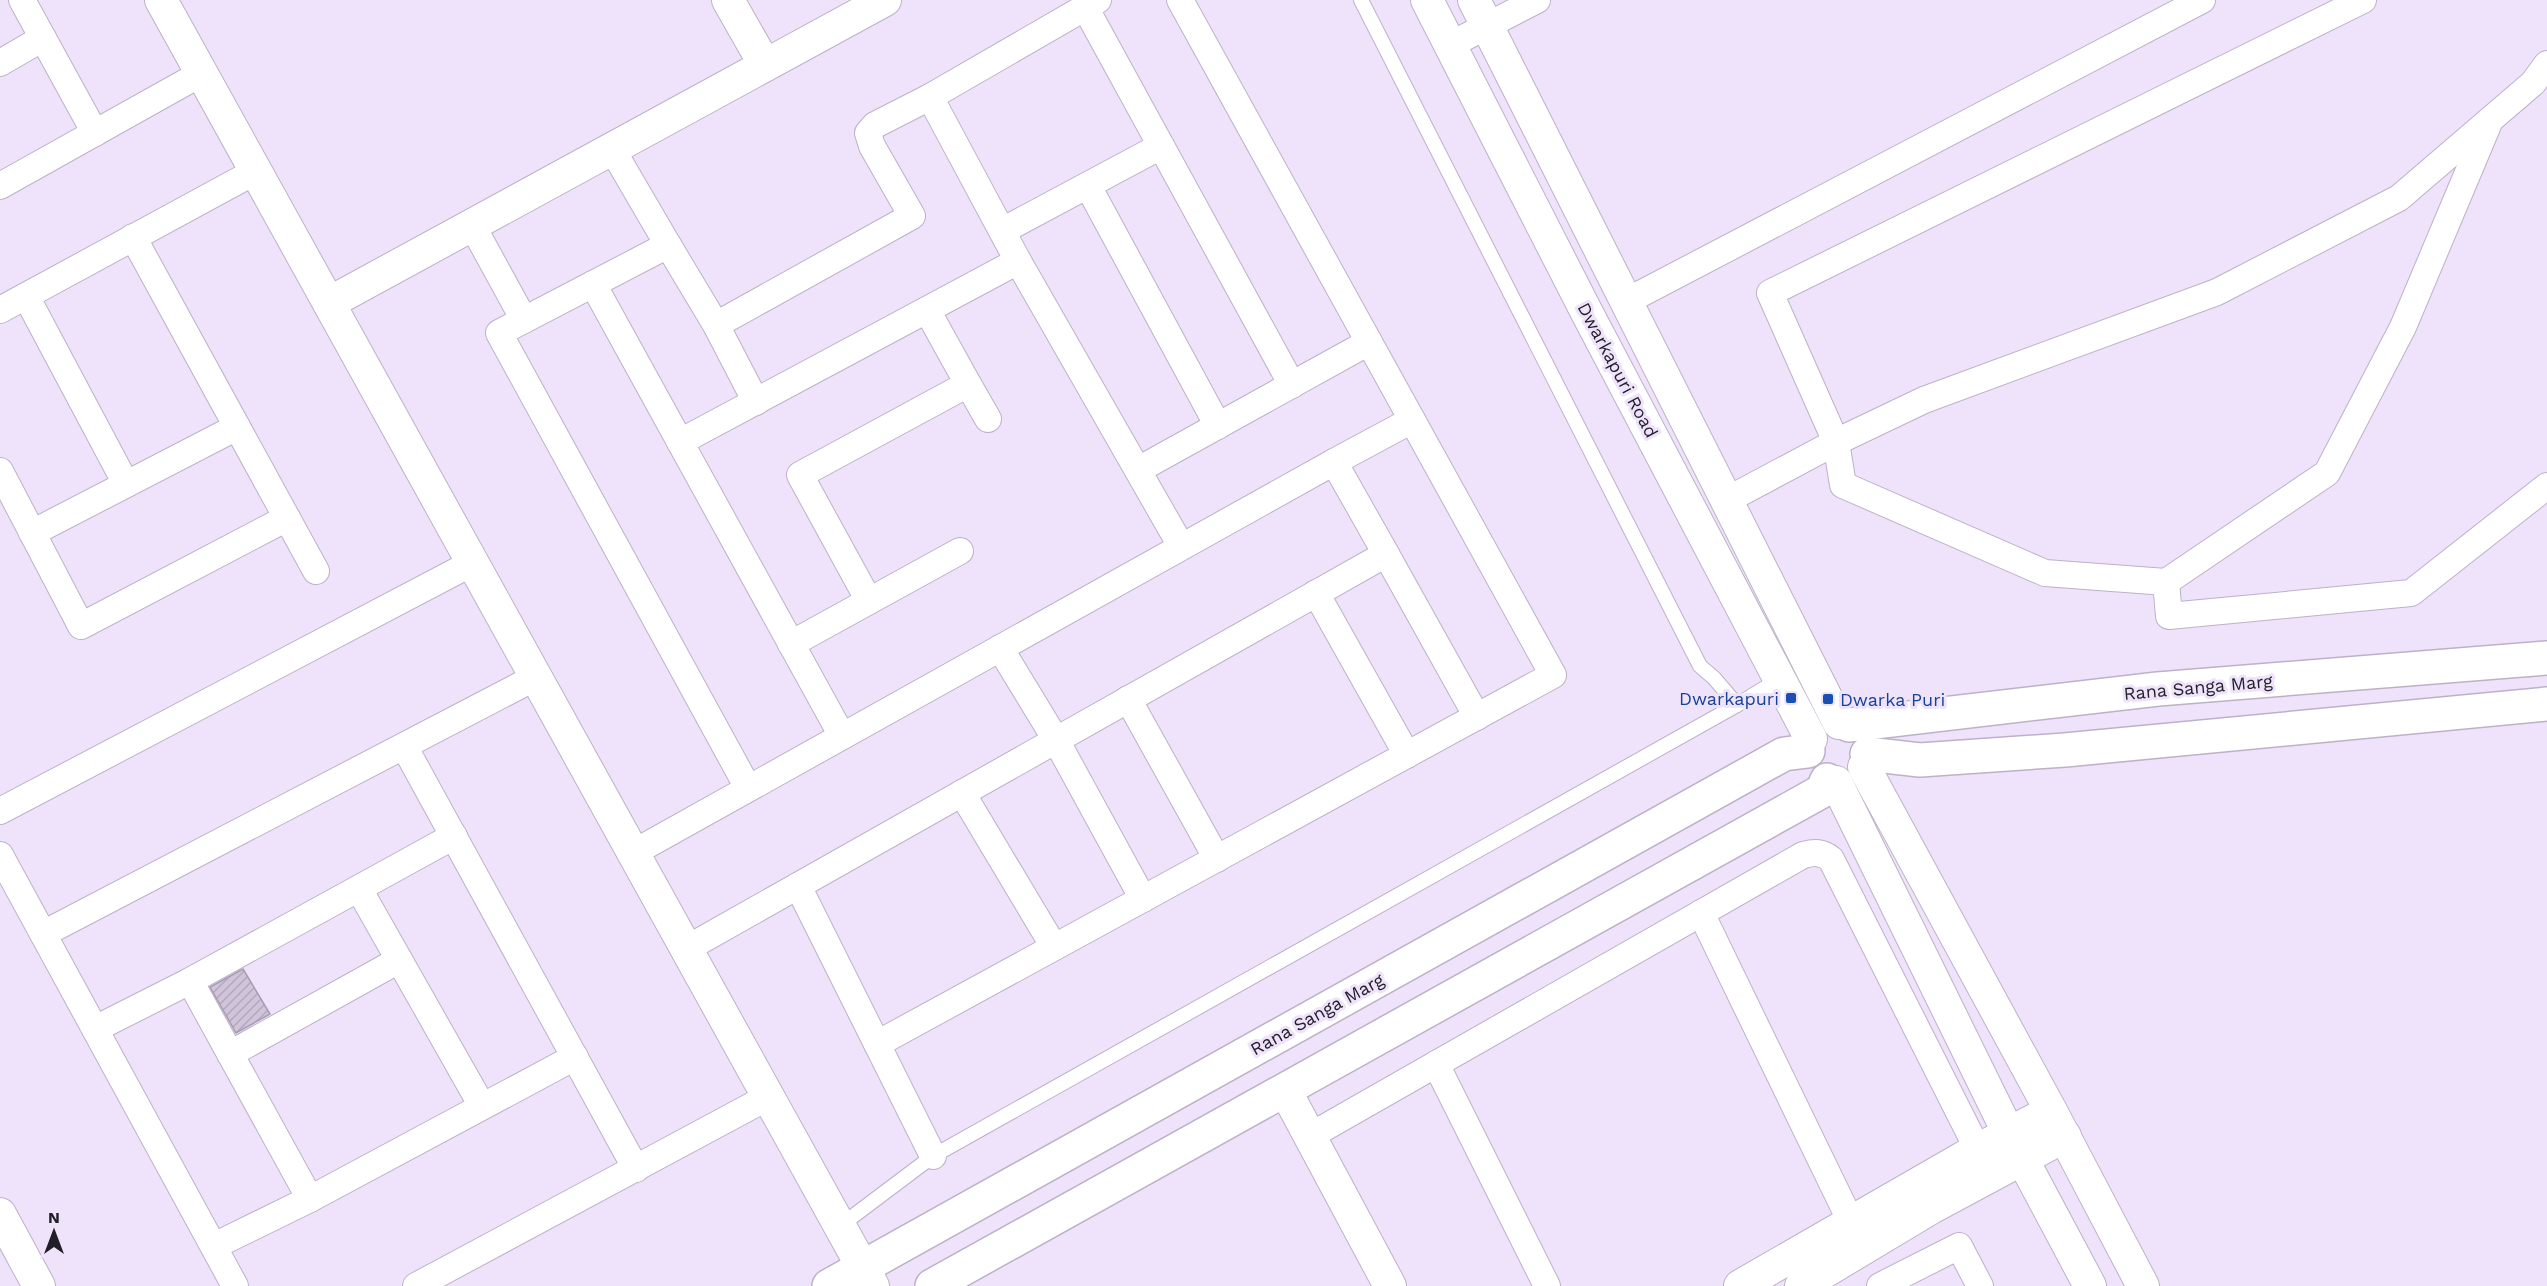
<svg xmlns="http://www.w3.org/2000/svg" width="2547" height="1286" font-family="'Work Sans',sans-serif">
	<style>
		.building { fill: url(#building-hatch); stroke: #a69bb1; stroke-width: 1.5 }
		.lines { fill: none; stroke-linecap: round; stroke-linejoin: round }
		.service-casing { stroke: #bdb1c8; stroke-width: 16 }
		.minor-casing { stroke: #bdb1c8; stroke-width: 28 }
		.tertiary-casing { stroke: #bdb1c8; stroke-width: 34 }
		.secondary-casing { stroke: #bdb1c8; stroke-width: 36 }
		.service { stroke: #fff; stroke-width: 14 }
		.minor { stroke: #fff; stroke-width: 26 }
		.tertiary { stroke: #fff; stroke-width: 32 }
		.secondary { stroke: #fff; stroke-width: 33 }
		.transit-dot { fill: #1a4fb4; stroke: #efe3fb; stroke-width: 2 }
		.labels { text-anchor: middle; dominant-baseline: central; stroke-width: 6; stroke-linejoin: round; paint-order: stroke }
		.street-label { font-size: 18px; fill: #221e27; stroke: #efe3fb }
		.transit-label { font-size: 18px; fill: #164399; stroke: #efe3fb; text-anchor: end }
	</style>
	<defs>
		<pattern id="building-hatch" width="6" height="6" patternUnits="userSpaceOnUse" patternTransform="scale(1.5)"><rect width="6" height="6" fill="#d0c4db"/><path d="M-1 1l2-2M0 6l6-6M5 7l2-2" fill="none" stroke="#b2a8bc"/></pattern>
	</defs>
	<rect width="100%" height="100%" fill="#efe3fb"/>
	<!-- building -->
	<path class="building" d="M243,969L270,1014L236,1033L210,987Z"/>
	<g class="lines">
		<!-- service casing -->
		<g class="service-casing">
			<g id="service">
				<path d="M1361,0L1700,666L1714,678L1737,705L1781,678"/>
				<path d="M840,1226L933,1156L1737,705"/>
			</g>
		</g>
		<!-- minor casing -->
		<g class="minor-casing">
			<g id="minor">
				<path d="M22,0L95,133"/>
				<path d="M1098,0L930,97L1018,261L1181,546"/>
				<path d="M2363,0L1770,293L1836,442L1843,485L2045,573L2166,582L2169,616L2411,593L2547,486"/>
				<path d="M1085,7L1292,385"/>
				<path d="M1450,45L1537,0"/>
				<path d="M0,63L43,38"/>
				<path d="M612,149L668,245L499,333L748,788"/>
				<path d="M0,186L202,73"/>
				<path d="M1088,186L1218,426"/>
				<path d="M472,225L524,320"/>
				<path d="M1002,231L1161,146"/>
				<path d="M133,237L316,571"/>
				<path d="M668,245L716,325L756,402"/>
				<path d="M593,284L842,736"/>
				<path d="M26,296L126,484"/>
				<path d="M1627,301L2202,0"/>
				<path d="M0,310L256,171"/>
				<path d="M716,325L912,216L872,146L868,133L875,125L930,97"/>
				<path d="M968,384L988,419"/>
				<path d="M680,442L1018,261"/>
				<path d="M1334,462L1412,420"/>
				<path d="M1138,470L1369,342"/>
				<path d="M0,471L81,626L287,518"/>
				<path d="M1727,500L1836,442L1924,400L2217,292L2399,198L2533,83L2547,64"/>
				<path d="M32,533L237,427"/>
				<path d="M1386,554L1477,717"/>
				<path d="M2166,582L2327,473L2403,327L2488,125"/>
				<path d="M1316,593L1407,755"/>
				<path d="M869,601L800,475L968,384L927,310"/>
				<path d="M791,644L960,551"/>
				<path d="M1000,648L1056,740L1143,899"/>
				<path d="M1128,699L1217,859"/>
				<path d="M404,746L636,1169"/>
				<path d="M962,793L1054,947"/>
				<path d="M0,811L472,563"/>
				<path d="M633,853L1334,462L1386,554L686,949"/>
				<path d="M0,855L235,1286"/>
				<path d="M798,886L877,1044L1553,675L1180,0"/>
				<path d="M359,889L482,1106"/>
				<path d="M1701,913L1851,1222"/>
				<path d="M43,934L536,677"/>
				<path d="M190,981L310,1199"/>
				<path d="M95,1029L190,981L454,836"/>
				<path d="M877,1044L933,1156"/>
				<path d="M230,1054L399,960"/>
				<path d="M1436,1064L1547,1286"/>
				<path d="M1310,1136L1803,855C1815,852 1822,852 1831,859L1978,1150"/>
				<path d="M214,1246L310,1199L575,1057"/>
				<path d="M416,1286L768,1097"/>
				<path d="M1880,1286L1959,1246L1980,1286"/>
			</g>
		</g>
		<!-- tertiary casing -->
		<g class="tertiary-casing">
			<g id="tertiary">
				<path d="M161,0L873,1286"/>
				<path d="M728,0L765,65"/>
				<path d="M1427,0L1586,311L1811,739"/>
				<path d="M1474,0L1839,723"/>
				<path d="M329,303L885,0"/>
				<path d="M1864,767L2051,1111L2143,1286"/>
				<path d="M1836,782L2009,1134L2090,1286"/>
				<path d="M1285,1090L1390,1286"/>
				<path d="M0,1214L39,1286"/>
				<path d="M1740,1286L1966,1156L2051,1111"/>
				<path d="M1801,1286L1931,1208L2065,1136"/>
			</g>
		</g>
		<!-- secondary casing -->
		<g class="secondary-casing">
			<g id="secondary">
				<path d="M1849,725L2158,689L2547,658"/>
				<path d="M1867,754L1920,760L2065,750L2547,704"/>
				<path d="M829,1286L1784,754L1808,751"/>
				<path d="M932,1286L1822,791L1827,780"/>
			</g>
		</g>
		<!-- service -->
		<use href="#service" class="service"/>
		<!-- minor -->
		<use href="#minor" class="minor"/>
		<!-- tertiary -->
		<use href="#tertiary" class="tertiary"/>
		<!-- secondary -->
		<use href="#secondary" class="secondary"/>
	</g>
	<!-- markers -->
	<g class="transit-dot">
		<rect x="1785" y="692" width="12" height="12" rx="3"/>
		<rect x="1822" y="693" width="12" height="12" rx="3"/>
	</g>
	<g class="labels">
		<!-- street labels -->
		<g class="street-label">
			<text transform="translate(1618 370) rotate(62)">Dwarkapuri Road</text>
			<text transform="translate(2198 687) rotate(-5)">Rana Sanga Marg</text>
			<text transform="translate(1317 1014) rotate(-29)">Rana Sanga Marg</text>
		</g>
		<!-- transit labels -->
		<g class="transit-label">
			<text x="1779" y="698">Dwarkapuri</text>
			<text x="1840" y="699" text-anchor="start">Dwarka Puri</text>
		</g>
	</g>
	<!-- north arrow -->
	<g transform="translate(54 1232)" stroke="#efe3fb" stroke-width="4.5" paint-order="stroke">
	<path d="M0-4.5L10 22L0 15L-10 22Z" fill="#221e27"/>
	<text y="-9" font-size="16" font-weight="bold" text-anchor="middle" fill="#221e27">N</text>
	</g>
</svg>
